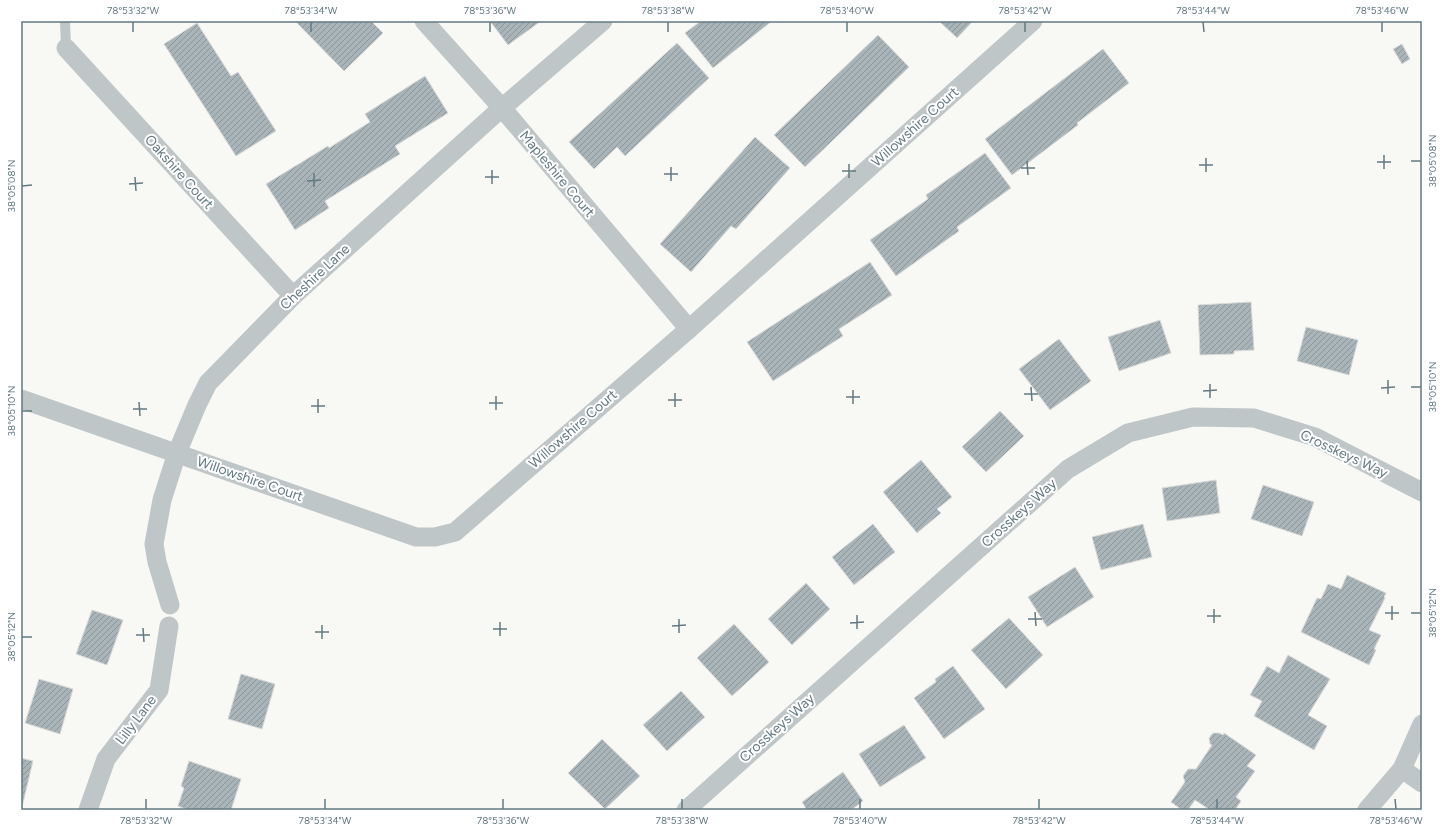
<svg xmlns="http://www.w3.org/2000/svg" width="1443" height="831" font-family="Figtree,sans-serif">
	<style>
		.building { fill: url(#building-hatch); stroke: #dadad8 }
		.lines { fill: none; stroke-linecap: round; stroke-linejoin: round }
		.lane { stroke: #bfc6c8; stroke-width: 10 }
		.street { stroke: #bfc6c8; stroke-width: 19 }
		.ticks { fill: none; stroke: #627a82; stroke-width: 1.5 }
		.labels { text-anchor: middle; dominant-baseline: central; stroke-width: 4; stroke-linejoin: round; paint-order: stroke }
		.street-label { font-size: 14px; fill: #627a82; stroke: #fff }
		.neatline { fill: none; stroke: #627a82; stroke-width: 1.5 }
		.ticks-label { font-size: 10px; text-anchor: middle; fill: #627a82 }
	</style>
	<defs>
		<pattern id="building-hatch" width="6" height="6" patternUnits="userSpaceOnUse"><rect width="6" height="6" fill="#a8b4b8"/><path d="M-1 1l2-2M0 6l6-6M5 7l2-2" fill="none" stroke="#8c979b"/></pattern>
	</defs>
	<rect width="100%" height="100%" fill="#f8f8f5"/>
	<!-- building -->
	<g class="building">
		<path d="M295,21H371L383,33L344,71Z"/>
		<path d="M490,21H541L508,45Z"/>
		<path d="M701,21H772L713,68L685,33Z"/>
		<path d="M939,21H973L957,38Z"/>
		<path d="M197,23L231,76L238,72L276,131L236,156L164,44Z"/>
		<path d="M878,35L909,67L805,167L774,135Z"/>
		<path d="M677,43L709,78L625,156L617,147L594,169L569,142Z"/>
		<path d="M1402,44L1410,59L1402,64L1393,49Z"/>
		<path d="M1103,49L1129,83L1077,123L1078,125L1012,175L985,139Z"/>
		<path d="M425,76L448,113L395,146L400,154L325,201L329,208L295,230L266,184L328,146L329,148L370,122L365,114Z"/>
		<path d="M755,137L790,168L736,229L731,226L691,272L660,244Z"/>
		<path d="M985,153L1011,188L957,227L959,231L896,276L870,240L928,199L926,195Z"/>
		<path d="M870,262L892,295L839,329L843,336L773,381L747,342Z"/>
		<path d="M1251,302L1254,350L1234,351V354L1200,355L1198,305Z"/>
		<path d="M1160,320L1171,353L1119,371L1108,337Z"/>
		<path d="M1306,327L1358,340L1349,375L1297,361Z"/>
		<path d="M1059,339L1091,381L1050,410L1019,369Z"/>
		<path d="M1000,411L1024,436L986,472L962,447Z"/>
		<path d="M921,460L952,497L937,509L941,513L917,533L883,492Z"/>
		<path d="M1216,480L1220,513L1167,521L1162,488Z"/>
		<path d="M1263,485L1314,502L1302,536L1251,519Z"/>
		<path d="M873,524L895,552L854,585L832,557Z"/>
		<path d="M1143,524L1152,557L1101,570L1092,537Z"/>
		<path d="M1075,567L1094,597L1047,627L1028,597Z"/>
		<path d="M1347,575L1386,593L1384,597L1385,598L1369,630L1381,635L1374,649L1376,650L1369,665L1301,632L1317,598L1321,599L1328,584L1341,589Z"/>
		<path d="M806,583L830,609L792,645L768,619Z"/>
		<path d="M92,610L123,620L107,665L76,654Z"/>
		<path d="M1009,618L1043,655L1006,689L971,650Z"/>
		<path d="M734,624L769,662L732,696L697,658Z"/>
		<path d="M1288,655L1330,679L1308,715L1327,726L1314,750L1254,716L1262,701L1250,695L1267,666L1279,673Z"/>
		<path d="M953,666L985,709L944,739L914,698L936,682L935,679Z"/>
		<path d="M241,674L275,684L262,729L228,719Z"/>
		<path d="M39,679L73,689L60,734L25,723Z"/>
		<path d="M681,691L705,717L667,751L643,725Z"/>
		<path d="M904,725L926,758L880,787L859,754Z"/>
		<path d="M1213,733H1219L1223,735L1224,733L1256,755L1247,766L1255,771L1236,797L1241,801L1235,810H1210L1195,800L1188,810H1182L1171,802L1185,782L1183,776L1188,769H1196L1212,745L1210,744L1209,738Z"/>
		<path d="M602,739L640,776L605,809L568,773Z"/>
		<path d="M21,758L33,761L22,807H21Z"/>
		<path d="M189,761L241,779L231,810H188L178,806L184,788L181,786Z"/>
		<path d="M843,772L863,801L851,810H807L802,802Z"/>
	</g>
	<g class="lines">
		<!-- lane -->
		<path class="lane" d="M65,21L66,48"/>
		<!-- street -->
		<g class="street">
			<path d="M424,21L502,108L689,329"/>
			<path d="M66,48L293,296"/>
			<path d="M21,399L416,537H435L455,532L689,329L1033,21"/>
			<path d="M170,605L157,562L154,544L162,500L177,453L197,405L208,383L293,296L495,114L603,21"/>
			<path d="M1402,769L1422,783"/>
			<path d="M88,810L106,759L159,690L169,626"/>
			<path d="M686,810L1068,469L1128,433L1193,417L1254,418L1315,437L1422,492"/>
			<path d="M1367,810L1402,769L1422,724"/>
		</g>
	</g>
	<!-- ticks -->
	<path class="ticks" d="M133,22V32M311,22V32M490,22V32M668,22V32M847,22V32M1025,22V32M1203,22L1204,32M1382,22V32M1384,155V169M1206,158V172M1027,161L1028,175M1411,161H1421M1377,162H1391M849,164V178M1199,165H1213M671,167V181M1021,168H1035M492,170V184M842,171H856M314,173V187M664,174H678M135,177L136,191M485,177H499M307,181L321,180M129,184L143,183M22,186L32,185M1388,380V394M1210,384V398M1031,387L1032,401M1411,387H1421M1381,388L1395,387M853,390V404M1203,391L1217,390M675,393V407M1024,394H1038M496,396V410M846,397H860M318,399V413M668,400H682M139,402L140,416M489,403H503M311,406H325M133,409H147M22,411H32M1392,606V620M1214,609V623M1035,612L1036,626M1385,613H1399M1411,613H1421M857,615V629M1207,616H1221M679,619V633M1028,619H1042M500,622V636M850,623L864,622M322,625V639M672,626L686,625M143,628L144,642M493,629H507M315,632H329M136,635H150M22,637H32M146,799V809M325,799V809M503,799V809M682,799V809M860,799V809M1039,799V809M1217,799V809M1395,799L1396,809"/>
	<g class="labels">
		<!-- street labels -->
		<g class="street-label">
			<text transform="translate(915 127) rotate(-42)">Willowshire Court</text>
			<text transform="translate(179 172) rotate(48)">Oakshire Court</text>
			<text transform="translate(557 174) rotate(50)">Mapleshire Court</text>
			<text transform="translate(315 277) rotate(-43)">Cheshire Lane</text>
			<text transform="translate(573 429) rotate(-41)">Willowshire Court</text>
			<text transform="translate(1344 454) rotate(25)">Crosskeys Way</text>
			<text transform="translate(250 479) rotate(19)">Willowshire Court</text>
			<text transform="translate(1019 513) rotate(-42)">Crosskeys Way</text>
			<text transform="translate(136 720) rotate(-53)">Lilly Lane</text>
			<text transform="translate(777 728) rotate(-42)">Crosskeys Way</text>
		</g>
	</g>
	<!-- border -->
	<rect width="1443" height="831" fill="none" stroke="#ffffff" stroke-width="44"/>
	<rect x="22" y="22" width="1399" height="787" class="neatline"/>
	<g class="ticks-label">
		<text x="133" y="14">78°53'32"W</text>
		<text x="311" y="14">78°53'34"W</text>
		<text x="490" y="14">78°53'36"W</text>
		<text x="668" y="14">78°53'38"W</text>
		<text x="847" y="14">78°53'40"W</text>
		<text x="1025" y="14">78°53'42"W</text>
		<text x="1203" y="14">78°53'44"W</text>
		<text x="1382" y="14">78°53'46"W</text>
		<text transform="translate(1432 161) rotate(-90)" y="4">38°05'08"N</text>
		<text transform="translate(11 186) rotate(-90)" y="4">38°05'08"N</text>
		<text transform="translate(1432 387) rotate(-90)" y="4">38°05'10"N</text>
		<text transform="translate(11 411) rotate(-90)" y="4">38°05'10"N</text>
		<text transform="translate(1432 613) rotate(-90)" y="4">38°05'12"N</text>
		<text transform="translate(11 637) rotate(-90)" y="4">38°05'12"N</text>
		<text x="146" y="824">78°53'32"W</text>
		<text x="325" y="824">78°53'34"W</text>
		<text x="503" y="824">78°53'36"W</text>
		<text x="682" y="824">78°53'38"W</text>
		<text x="860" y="824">78°53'40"W</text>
		<text x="1039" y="824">78°53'42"W</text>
		<text x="1217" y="824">78°53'44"W</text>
		<text x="1396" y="824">78°53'46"W</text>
	</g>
</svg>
